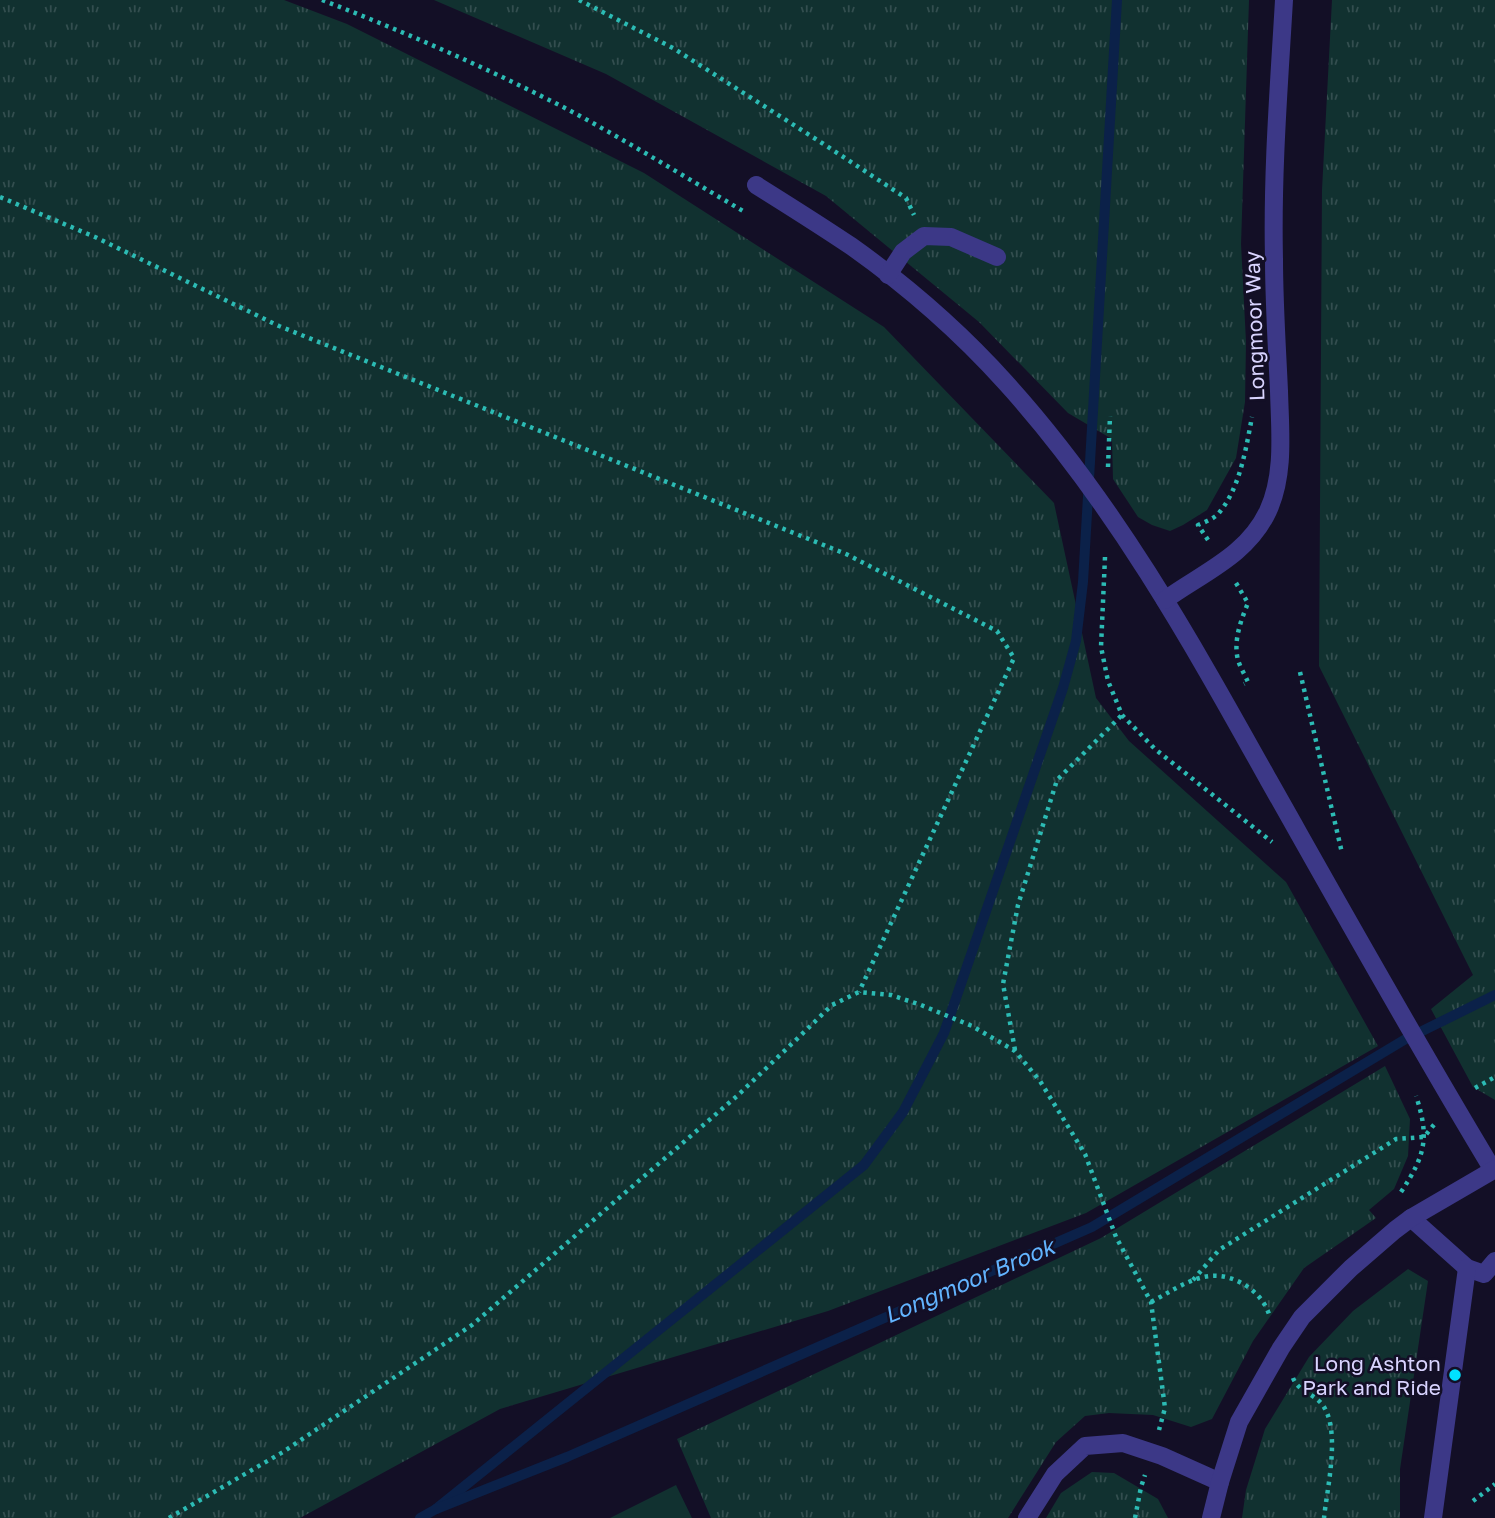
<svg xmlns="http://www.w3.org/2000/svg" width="1495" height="1518" font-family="'Golos Text',sans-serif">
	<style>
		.grass { fill: url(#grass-tufts) }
		.green { fill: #113130 }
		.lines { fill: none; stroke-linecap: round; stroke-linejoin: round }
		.stream { stroke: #0b2149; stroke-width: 10 }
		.path { stroke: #2cbbb4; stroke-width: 4.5; stroke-dasharray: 3.5 5; stroke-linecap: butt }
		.minor { stroke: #3c3887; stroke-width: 18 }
		.poi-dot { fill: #00e2ff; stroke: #130f26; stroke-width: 2.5 }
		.labels { text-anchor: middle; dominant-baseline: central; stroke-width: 5; stroke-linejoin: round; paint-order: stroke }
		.street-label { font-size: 21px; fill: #d9d4ff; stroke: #130f26 }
		.poi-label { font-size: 21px; fill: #d9d4ff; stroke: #130f26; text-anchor: end }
		.water-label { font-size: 23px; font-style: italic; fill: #62b4ff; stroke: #130f26 }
	</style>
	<defs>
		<pattern id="grass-tufts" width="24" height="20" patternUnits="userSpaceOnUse" patternTransform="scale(1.75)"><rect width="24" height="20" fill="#113130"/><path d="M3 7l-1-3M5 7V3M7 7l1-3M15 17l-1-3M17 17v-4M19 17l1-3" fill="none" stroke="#334e4f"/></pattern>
	</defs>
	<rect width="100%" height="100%" fill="#130f26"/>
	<!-- grass -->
	<g class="grass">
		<path d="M0,0H284L347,24L644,173L884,327L1054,503L1096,698L1129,741L1286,882L1378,1046L1086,1213L828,1311L500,1409L300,1518H0Z"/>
		<path d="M434,0H1249L1241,244L1246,342L1245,402L1236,458L1207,510L1183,525L1170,531L1152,525L1138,517L1113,479L1112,439L1068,413L979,322L826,196L606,74Z"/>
		<path d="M1332,0H1495V1100L1473,1087L1431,1009L1473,975L1319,666L1322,190Z"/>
		<path d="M1385,1066L1410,1119L1408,1156L1394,1189L1369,1210L1376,1218L1304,1268L1253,1341L1212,1419L1191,1427L1153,1415L1109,1413L1085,1416L1056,1442L1008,1518H711L677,1439L1101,1238Z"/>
		<path d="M1408,1269L1428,1281L1400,1469V1518H1242L1246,1490L1265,1429L1309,1357L1353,1311Z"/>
		<path d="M1092,1472L1114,1473L1158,1499L1168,1518H1046L1061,1493Z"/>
	</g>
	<!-- green -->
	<path class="green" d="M676,1485L692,1518H610Z"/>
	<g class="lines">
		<!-- stream -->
		<g class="stream">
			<path d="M436,1509L864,1165L903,1112L944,1033L1063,688L1076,641L1083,582L1117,0"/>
			<path d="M420,1518L436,1509L567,1457L1092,1227L1404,1040L1495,995"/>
		</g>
		<!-- path -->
		<g class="path">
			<path d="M322,0C405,32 487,68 567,109C627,141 685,177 743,211"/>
			<path d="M579,0L673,48L822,143L906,198L914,215"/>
			<path d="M0,197L95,237L279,326L846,554L997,631L1014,658L859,992"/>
			<path d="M1108,467L1110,416"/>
			<path d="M1208,540L1198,525C1205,522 1213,519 1218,514C1240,489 1246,448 1252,417"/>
			<path d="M1105,557L1101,647L1108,681L1122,715L1155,749L1272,842"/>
			<path d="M1236,583L1248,603C1241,620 1233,641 1238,660C1240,667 1245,675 1248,682L1244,684"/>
			<path d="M1300,672L1342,853"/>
			<path d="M1015,1050L1003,984L1018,905L1057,780L1122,715"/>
			<path d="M1475,1088L1495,1077"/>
			<path d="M1401,1192C1425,1156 1430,1138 1416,1096"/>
			<path d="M1193,1280L1219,1250L1396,1139L1424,1137L1437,1121"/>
			<path d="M1151,1302C1185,1284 1211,1262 1248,1287C1259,1295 1266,1304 1270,1317"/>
			<path d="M1293,1378C1298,1391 1312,1393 1321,1403C1342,1427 1327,1488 1324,1518"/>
			<path d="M1473,1501L1495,1484"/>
			<path d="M169,1518L283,1452L472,1325L737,1096L799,1037L832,1005L859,992L891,995L921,1005L972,1026L1015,1051L1040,1081L1085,1154L1116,1237L1151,1302L1165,1408L1159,1430"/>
			<path d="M1135,1518L1141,1487L1145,1475"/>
		</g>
		<!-- minor -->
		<g class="minor">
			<path d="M756,185C788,205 820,225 851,246C906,285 961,333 1006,383C1113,501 1191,641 1268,779C1342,910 1415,1041 1493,1170"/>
			<path d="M888,275L903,252L924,236L951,237L997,257"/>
			<path d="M1165,600C1202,573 1247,556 1268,511C1285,474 1280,431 1279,391C1277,347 1274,303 1274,259C1272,172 1279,86 1284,0"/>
			<path d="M1411,1218L1467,1268L1484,1274L1495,1261"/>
			<path d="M1027,1518L1055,1474L1085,1446L1123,1443L1162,1456L1220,1482"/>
			<path d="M1211,1518L1220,1482L1239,1422L1281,1348L1302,1317L1351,1268L1395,1230L1411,1218L1495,1169"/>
			<path d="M1433,1518L1467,1268"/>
		</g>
	</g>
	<!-- markers -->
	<circle class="poi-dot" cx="1455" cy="1375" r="7"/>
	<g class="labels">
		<!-- street labels -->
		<g class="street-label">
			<text transform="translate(1254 326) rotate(-92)">Longmoor Way</text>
		</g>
		<!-- poi labels -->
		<g class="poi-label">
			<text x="1441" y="1363">Long Ashton<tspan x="1441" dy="24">Park and Ride</tspan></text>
		</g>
		<!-- water labels -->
		<g class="water-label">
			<text transform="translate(969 1280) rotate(-23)">Longmoor Brook</text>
		</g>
	</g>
</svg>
